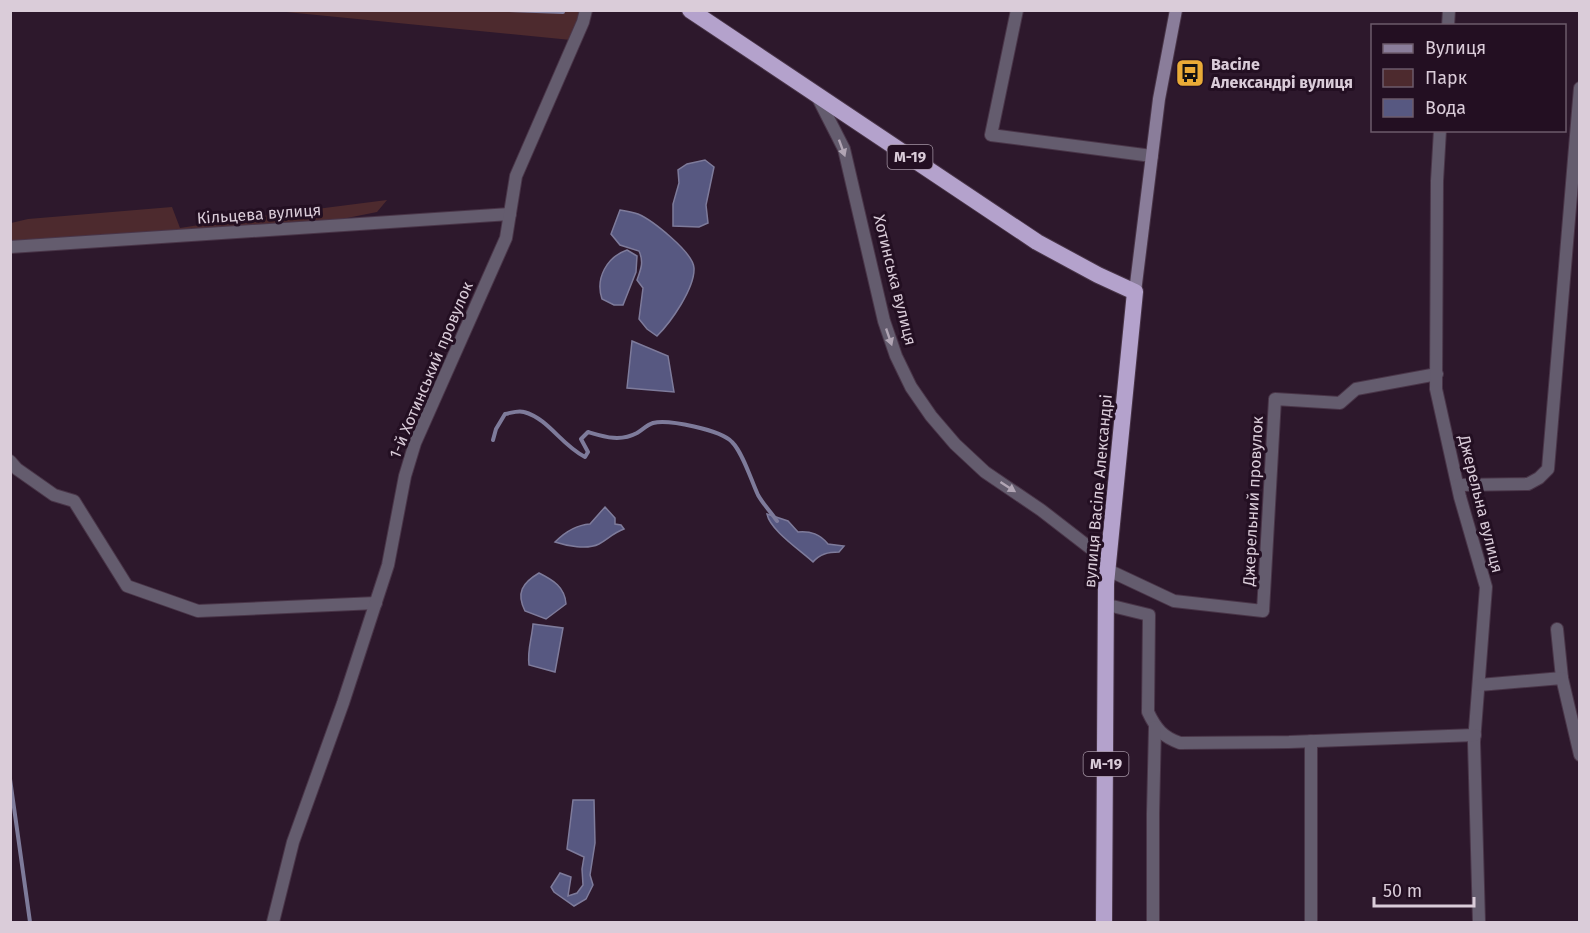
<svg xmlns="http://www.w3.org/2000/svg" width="1590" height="933" font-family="'Fira Sans',sans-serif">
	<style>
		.green { fill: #4d2a2e }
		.water { fill: #575881; stroke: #7e7b9b; stroke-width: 1.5 }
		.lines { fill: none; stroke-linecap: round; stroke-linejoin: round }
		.stream { stroke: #7e7b9b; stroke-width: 4 }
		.minor-casing { stroke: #493548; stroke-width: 14 }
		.secondary-casing { stroke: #493548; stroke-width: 14 }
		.trunk-casing { stroke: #493548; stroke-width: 18 }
		.minor { stroke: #645c6e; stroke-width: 12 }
		.secondary { stroke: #8a7d9a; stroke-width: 12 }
		.trunk { stroke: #b4a2cc; stroke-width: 16 }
		.oneway { fill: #b1a5b4 }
		.labels { text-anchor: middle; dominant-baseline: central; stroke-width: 6; stroke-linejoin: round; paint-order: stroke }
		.shield { fill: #230f22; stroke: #a393a2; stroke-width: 1.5 }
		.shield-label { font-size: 15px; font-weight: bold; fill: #daccd9 }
		.poi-label { font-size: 16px; font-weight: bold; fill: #daccd9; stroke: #230f22; text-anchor: start }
		.street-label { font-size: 16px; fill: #daccd9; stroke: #230f22 }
	</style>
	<rect width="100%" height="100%" fill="#2d182c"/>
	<!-- green -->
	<g class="green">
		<path d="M276,11H583L571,40Z"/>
		<path d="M387,200L377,212L332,221L11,245V223L28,219L172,207L180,228L231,220Z"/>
	</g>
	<!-- water -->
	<g class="water">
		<path d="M705,160L714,167L706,205L708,223L699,227L673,226V204L679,183L678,170L687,164Z"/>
		<path d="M620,210C626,211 632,212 638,214C652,220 693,252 694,268C695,288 671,322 657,336L647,329L639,319L643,288L637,280C641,269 644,262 639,251L620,245L611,234Z"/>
		<path d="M627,250L637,256L636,272L623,305H614L602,299C595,278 607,257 627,250Z"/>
		<path d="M632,341L668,356L674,392L627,388Z"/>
		<path d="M605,507L615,518V524L621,525L624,529C613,533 608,539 599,544C587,550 567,546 555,542C565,532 576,525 590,524Z"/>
		<path d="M767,514L788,521L798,532C811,531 820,534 828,544L844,546L839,552C828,552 820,554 813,562C800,550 770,530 767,514Z"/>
		<path d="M539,573C553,580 565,587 566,604L546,619L525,611C516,593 522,583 539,573Z"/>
		<path d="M533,624L563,628L555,672L529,665C527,650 532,638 533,624Z"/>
		<path d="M573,800H594L595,843L590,875L593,885L586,899L574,906L554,892L551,887L560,873L571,877L568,896L577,893L583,885L582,869L584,857L567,849Z"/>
	</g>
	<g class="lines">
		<!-- stream -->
		<g class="stream">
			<path d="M509,10L563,12"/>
			<path d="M493,440L496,429L505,414C511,413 518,410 524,412C549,419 561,445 585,457L588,452L581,439L588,432C605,437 620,442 637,433C642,430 647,425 653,423C668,419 721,430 732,442C743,453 751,480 758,495C763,504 771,512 777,521"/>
			<path d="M10,779L30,922"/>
		</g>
		<!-- minor casing -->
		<g class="minor-casing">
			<g id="minor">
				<path d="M1017,10L991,135L1152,156"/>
				<path d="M1448,26L1449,10"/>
				<path d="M817,96L844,149L884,321L896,356L911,387L931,416L955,444L985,472L1041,510L1094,551L1108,570L1174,601L1263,611L1275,399L1340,403L1356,389L1437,374"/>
				<path d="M1440,130L1437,181L1436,389L1460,497L1486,587L1474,742L1479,922"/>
				<path d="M10,247L510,214"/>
				<path d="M10,461L17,469L54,495L74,501L127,586L198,611L376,603"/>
				<path d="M1458,485L1528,484L1539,478L1548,469L1580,88"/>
				<path d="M1108,605L1149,615L1148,712C1156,729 1163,737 1180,743L1289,742L1475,735"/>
				<path d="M1557,629L1562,678"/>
				<path d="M1479,685L1562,678L1580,755"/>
				<path d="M1311,741V922"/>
				<path d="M273,922L293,842L343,703L388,565L405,476L415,443L506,238L516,176L583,22L586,10"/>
				<path d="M1153,922V814L1155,727"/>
			</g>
		</g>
		<!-- secondary casing -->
		<g class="secondary-casing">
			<path id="secondary" d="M1135,292L1159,99L1176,10"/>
		</g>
		<!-- trunk casing -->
		<g class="trunk-casing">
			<path id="trunk" d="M690,10L1037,242L1098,275L1135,292L1106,584L1104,922"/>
		</g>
		<!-- minor -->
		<use href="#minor" class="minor"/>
		<!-- secondary -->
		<use href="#secondary" class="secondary"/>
		<!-- trunk -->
		<use href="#trunk" class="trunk"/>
	</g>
	<!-- one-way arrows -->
	<defs><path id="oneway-solid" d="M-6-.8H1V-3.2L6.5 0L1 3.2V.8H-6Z" transform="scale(1.5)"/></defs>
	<g class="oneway">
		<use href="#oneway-solid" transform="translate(842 148) rotate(70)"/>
		<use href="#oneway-solid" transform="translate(889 337) rotate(71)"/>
		<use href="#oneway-solid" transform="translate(1008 487) rotate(33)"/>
	</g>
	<!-- icons -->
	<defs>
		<g id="bus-square" transform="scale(1.5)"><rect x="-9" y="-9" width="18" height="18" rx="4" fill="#e9ab37" stroke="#230f22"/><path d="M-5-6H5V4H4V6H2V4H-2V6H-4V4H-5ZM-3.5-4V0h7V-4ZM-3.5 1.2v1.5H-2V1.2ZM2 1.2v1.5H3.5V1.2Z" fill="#111"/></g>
	</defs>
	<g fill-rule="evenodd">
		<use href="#bus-square" x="1190" y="73"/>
	</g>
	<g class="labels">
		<!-- shield labels -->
		<g class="shield">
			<rect x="887.5" y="145" width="45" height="24" rx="4.5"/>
			<rect x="1083.5" y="752" width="45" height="24" rx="4.5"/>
		</g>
		<g class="shield-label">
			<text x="910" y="157">М-19</text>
			<text x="1106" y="764">М-19</text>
		</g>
		<!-- poi labels -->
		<g class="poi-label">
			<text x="1211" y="64">Васіле<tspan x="1211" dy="18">Александрі вулиця</tspan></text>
		</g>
		<!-- street labels -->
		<g class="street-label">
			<text transform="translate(259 214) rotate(-4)">Кільцева вулиця</text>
			<text transform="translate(895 280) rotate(76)">Хотинська вулиця</text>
			<text transform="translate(431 370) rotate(-67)">1-й Хотинський провулок</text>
			<text transform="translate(1098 491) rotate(-85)">вулиця Васіле Александрі</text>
			<text transform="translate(1253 501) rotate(-87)">Джерельний провулок</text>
			<text transform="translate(1481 504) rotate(76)">Джерельна вулиця</text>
		</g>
	</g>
	<!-- border -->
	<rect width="1590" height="933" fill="none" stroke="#daccd9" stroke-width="24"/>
	<!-- legend -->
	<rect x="1371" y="24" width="195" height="108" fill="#230f22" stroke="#6c5b6b" stroke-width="1.5"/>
	<rect x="1383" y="44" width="30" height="9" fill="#8a7d9a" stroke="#6c5b6b" stroke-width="1.5"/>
	<text x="1425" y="54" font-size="18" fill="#daccd9">Вулиця</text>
	<rect x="1383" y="69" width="30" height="18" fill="#4d2a2e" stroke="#6c5b6b" stroke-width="1.5"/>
	<text x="1425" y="84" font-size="18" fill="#daccd9">Парк</text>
	<rect x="1383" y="99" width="30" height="18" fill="#575881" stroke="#6c5b6b" stroke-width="1.5"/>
	<text x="1425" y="114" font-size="18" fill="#daccd9">Вода</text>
	<!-- scale -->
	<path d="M1374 897v9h100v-9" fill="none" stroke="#daccd9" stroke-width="3"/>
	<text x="1383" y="897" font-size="18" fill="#daccd9" stroke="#230f22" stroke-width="4.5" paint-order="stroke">50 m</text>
</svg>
